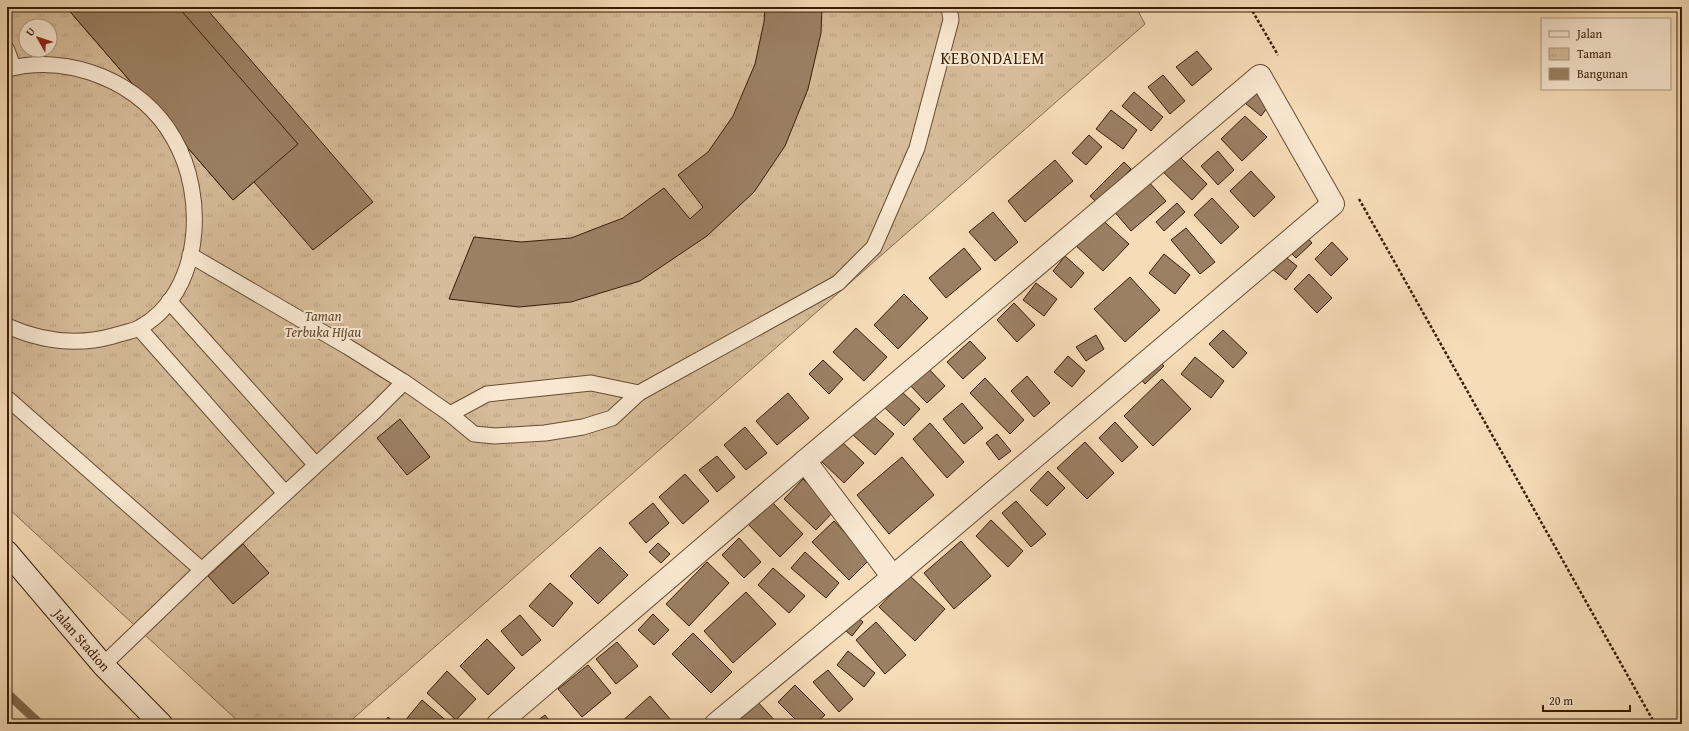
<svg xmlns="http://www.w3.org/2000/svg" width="1689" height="731" font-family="'Gentium Book Plus',serif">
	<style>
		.park { fill: url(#park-tufts); stroke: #886c50; fill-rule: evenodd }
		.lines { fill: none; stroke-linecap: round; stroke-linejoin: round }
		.stream { stroke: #84694d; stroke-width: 9 }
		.building { fill: #9b8063; stroke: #391d07 }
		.lane-casing { stroke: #684d33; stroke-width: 17 }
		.street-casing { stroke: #684d33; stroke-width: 24 }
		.secondary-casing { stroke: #391d07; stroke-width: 24 }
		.path { stroke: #391d07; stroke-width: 2.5; stroke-dasharray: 3 2; stroke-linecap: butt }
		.lane { stroke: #f9e8d1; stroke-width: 15 }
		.street { stroke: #f9e8d1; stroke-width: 22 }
		.secondary { stroke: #f9e8d1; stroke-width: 22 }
		.labels { text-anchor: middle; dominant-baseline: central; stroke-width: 4; stroke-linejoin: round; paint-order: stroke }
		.park-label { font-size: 14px; font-style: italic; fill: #60452c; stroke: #f9e8d1 }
		.street-label { font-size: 14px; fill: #391d07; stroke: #f9e8d1 }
		.quarter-label { font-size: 16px; letter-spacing: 1px; fill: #391d07; stroke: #f9e8d1 }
	</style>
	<defs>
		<pattern id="park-tufts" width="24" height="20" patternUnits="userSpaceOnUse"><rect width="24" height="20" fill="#d6bc9a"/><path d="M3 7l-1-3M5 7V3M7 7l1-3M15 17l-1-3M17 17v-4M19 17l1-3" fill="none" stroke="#b8a183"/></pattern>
	</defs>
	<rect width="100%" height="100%" fill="#f6dcb8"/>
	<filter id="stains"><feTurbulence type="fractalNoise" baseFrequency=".005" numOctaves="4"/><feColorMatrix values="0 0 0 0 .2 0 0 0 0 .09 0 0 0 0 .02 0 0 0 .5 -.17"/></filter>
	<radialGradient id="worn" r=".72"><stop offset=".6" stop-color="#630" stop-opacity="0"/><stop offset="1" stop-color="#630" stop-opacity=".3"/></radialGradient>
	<!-- park -->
	<path class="park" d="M7,7H1136L1145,24L347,724H241L7,507ZM26,26H50V50H26Z"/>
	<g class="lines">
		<!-- stream -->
		<path class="stream" d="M7,693L40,724"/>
	</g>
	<!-- building -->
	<g class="building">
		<path d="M66,7H205L373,202L313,250L254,182L233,200Z"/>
		<path d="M66,7H178L298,144L233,200Z"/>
		<path d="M765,7H822L821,33L808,89L785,146L754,192L707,236L640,281L571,302L519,307L449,299L474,237L521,242L571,238L623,218L664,188L690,219L703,207L678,175L708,152L733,116L755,64L764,22Z"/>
		<path d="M1197,51L1212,69L1192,86L1176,67Z"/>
		<path d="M1163,75L1185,101L1170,114L1148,87Z"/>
		<path d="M1249,87L1270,104L1261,116L1240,99Z"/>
		<path d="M1134,92L1163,117L1151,131L1122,106Z"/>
		<path d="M1111,110L1137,130L1123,149L1096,129Z"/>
		<path d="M1245,116L1267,137L1242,161L1221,139Z"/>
		<path d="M1089,135L1102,147L1086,165L1072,153Z"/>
		<path d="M1174,151L1207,184L1192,200L1159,168Z"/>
		<path d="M1218,151L1234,170L1218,185L1201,166Z"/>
		<path d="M1055,160L1073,181L1025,222L1008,201Z"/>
		<path d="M1124,162L1131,169L1097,203L1090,196Z"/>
		<path d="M1251,171L1275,197L1254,217L1230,191Z"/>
		<path d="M1147,180L1166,201L1131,231L1113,210Z"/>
		<path d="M1212,198L1239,227L1221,244L1194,215Z"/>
		<path d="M1177,203L1185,212L1164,231L1156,222Z"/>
		<path d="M993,212L1018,242L995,261L969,232Z"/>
		<path d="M1098,216L1129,244L1103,271L1073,243Z"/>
		<path d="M1186,228L1215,262L1200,274L1171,240Z"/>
		<path d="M1304,234L1312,243L1296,258L1288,250Z"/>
		<path d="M1332,242L1348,259L1331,276L1315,259Z"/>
		<path d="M964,248L981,269L946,298L929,278Z"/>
		<path d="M1164,254L1190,275L1175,294L1149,273Z"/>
		<path d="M1283,255L1297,266L1286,280L1272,269Z"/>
		<path d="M1065,256L1084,273L1071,288L1053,271Z"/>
		<path d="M1309,274L1332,298L1317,313L1294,289Z"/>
		<path d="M1130,277L1160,310L1125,342L1094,309Z"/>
		<path d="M1036,283L1057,299L1044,316L1023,300Z"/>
		<path d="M904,294L928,318L898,349L874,325Z"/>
		<path d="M1014,303L1035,325L1017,342L997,320Z"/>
		<path d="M856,328L887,357L864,381L833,352Z"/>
		<path d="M1223,330L1247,353L1233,368L1209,344Z"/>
		<path d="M1096,335L1104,349L1086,361L1076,347Z"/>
		<path d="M970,341L986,358L963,379L947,362Z"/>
		<path d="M1068,356L1085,371L1072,387L1054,372Z"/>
		<path d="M1195,357L1224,381L1211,398L1181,374Z"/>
		<path d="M823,360L843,379L829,394L809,374Z"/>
		<path d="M1158,360L1164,366L1145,384L1140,378Z"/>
		<path d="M925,365L945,386L927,403L907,382Z"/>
		<path d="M1027,376L1050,403L1034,417L1011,391Z"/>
		<path d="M985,378L1024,420L1010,434L970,393Z"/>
		<path d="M1162,379L1191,409L1153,446L1124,416Z"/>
		<path d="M899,389L920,409L904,426L883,406Z"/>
		<path d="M788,393L809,418L777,445L756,421Z"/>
		<path d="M962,403L983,428L964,444L943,419Z"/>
		<path d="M871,414L894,434L875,455L852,434Z"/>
		<path d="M400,419L430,457L407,475L377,438Z"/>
		<path d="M1115,422L1138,447L1122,462L1099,438Z"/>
		<path d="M930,423L964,462L947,478L913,439Z"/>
		<path d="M745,427L767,453L746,470L724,445Z"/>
		<path d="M997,434L1011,451L999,460L986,443Z"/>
		<path d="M840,440L864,463L844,483L820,460Z"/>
		<path d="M1085,442L1114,473L1087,499L1057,468Z"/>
		<path d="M717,456L735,477L717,492L699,470Z"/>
		<path d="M902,457L934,495L889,534L857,495Z"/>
		<path d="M1048,471L1065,488L1047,506L1030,490Z"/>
		<path d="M685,474L709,501L683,524L659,497Z"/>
		<path d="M803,479L835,510L816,530L784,499Z"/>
		<path d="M769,499L803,534L780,557L746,522Z"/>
		<path d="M1016,501L1046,534L1031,547L1002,513Z"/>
		<path d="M653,503L669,523L646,543L629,523Z"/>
		<path d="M991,520L1023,551L1008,567L976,536Z"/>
		<path d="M834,521L870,559L849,580L812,542Z"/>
		<path d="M739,538L761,562L744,578L722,555Z"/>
		<path d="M961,541L991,576L954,609L924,573Z"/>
		<path d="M658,543L670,554L661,563L649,552Z"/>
		<path d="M243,544L269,573L233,604L208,576Z"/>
		<path d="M600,547L628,575L598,604L570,576Z"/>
		<path d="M805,552L839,583L826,598L791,568Z"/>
		<path d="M707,562L729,583L689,626L666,604Z"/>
		<path d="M773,568L805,596L789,613L758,585Z"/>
		<path d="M909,575L945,609L915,641L879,607Z"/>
		<path d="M550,583L573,603L553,627L529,606Z"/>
		<path d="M746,592L776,624L733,663L704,631Z"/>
		<path d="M852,613L863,622L852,636L840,626Z"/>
		<path d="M653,614L669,630L654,645L638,630Z"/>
		<path d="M520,615L541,640L522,656L501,631Z"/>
		<path d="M876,622L906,655L885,674L856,640Z"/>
		<path d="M693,633L732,672L711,693L672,654Z"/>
		<path d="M487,639L515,668L488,695L460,666Z"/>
		<path d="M617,642L638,666L616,684L596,659Z"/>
		<path d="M848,651L875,673L864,687L837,665Z"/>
		<path d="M588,665L611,693L582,717L558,689Z"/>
		<path d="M828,670L853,699L839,712L813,682Z"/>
		<path d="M447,671L476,699L456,720L427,693Z"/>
		<path d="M795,685L825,715L815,724H800L778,702Z"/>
		<path d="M650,696L671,720L666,724H619Z"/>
		<path d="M422,700L450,724H406L404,722Z"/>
		<path d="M756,700L778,724H746L738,716Z"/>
		<path d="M545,715L552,724H533Z"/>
		<path d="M388,717L396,724H383Z"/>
	</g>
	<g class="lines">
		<!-- lane casing -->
		<g class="lane-casing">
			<g id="lane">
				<path d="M7,50L13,67"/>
				<path d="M7,69C70,53 142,82 174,139C207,196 203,293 139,328C131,332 121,333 113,336C77,346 41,341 7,326"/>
				<path d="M190,255L348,347L404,382"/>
				<path d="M169,301L316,465"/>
				<path d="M139,328L285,493"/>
				<path d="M7,398L202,570"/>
				<path d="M450,414L487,394L591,383L639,393"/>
				<path d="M103,665L202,570L374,412L404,382L450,414L474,434L495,436L545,433L583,427L612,418L639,393L838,283L874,247L917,148L951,20L949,7"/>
			</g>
		</g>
		<!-- street casing -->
		<g class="street-casing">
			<g id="street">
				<path d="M805,461L893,577"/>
				<path d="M498,724L805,461L1260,76L1333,204L893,577L716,724"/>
			</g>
		</g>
		<!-- secondary casing -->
		<g class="secondary-casing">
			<path id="secondary" d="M7,552L103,665L161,724"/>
		</g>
		<!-- path -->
		<g class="path">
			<path d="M1250,7L1278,55"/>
			<path d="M1359,199L1655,724"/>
		</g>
		<!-- lane -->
		<use href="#lane" class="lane"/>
		<!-- street -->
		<use href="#street" class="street"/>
		<!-- secondary -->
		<use href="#secondary" class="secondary"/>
	</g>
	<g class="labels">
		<!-- park labels -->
		<g class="park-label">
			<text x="323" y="316">Taman<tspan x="323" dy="16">Terbuka Hijau</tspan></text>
		</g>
		<!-- street labels -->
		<g class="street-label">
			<text transform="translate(82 640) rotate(49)">Jalan Stadion</text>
		</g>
		<!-- quarter labels -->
		<g class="quarter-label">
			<text x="993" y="58">KEBONDALEM</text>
		</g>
	</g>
	<!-- margin -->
	<rect width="1689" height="731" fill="none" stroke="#f6dcb8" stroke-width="24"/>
	<rect x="8" y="8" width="1673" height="715" fill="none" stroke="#391d07" stroke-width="2"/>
	<rect x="12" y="12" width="1665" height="707" fill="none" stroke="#391d07"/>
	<!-- legend -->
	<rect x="1541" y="18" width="130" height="72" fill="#f9e8d1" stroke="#ac9780"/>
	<rect x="1549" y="31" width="20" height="6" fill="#f9e8d1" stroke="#ac9780"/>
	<text x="1577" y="38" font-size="12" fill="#391d07">Jalan</text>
	<rect x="1549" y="48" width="20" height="12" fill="url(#park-tufts)" stroke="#ac9780"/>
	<text x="1577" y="58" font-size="12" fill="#391d07">Taman</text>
	<rect x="1549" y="68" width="20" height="12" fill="#9b8063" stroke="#ac9780"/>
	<text x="1577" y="78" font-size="12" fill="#391d07">Bangunan</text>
	<!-- north arrow -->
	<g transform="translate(38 38) rotate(309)"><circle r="19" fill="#f9e8d1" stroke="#ac9780"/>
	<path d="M0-3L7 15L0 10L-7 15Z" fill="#8f2418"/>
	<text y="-6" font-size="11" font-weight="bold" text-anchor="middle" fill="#391d07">U</text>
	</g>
	<!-- scale -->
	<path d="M1543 705v6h87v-6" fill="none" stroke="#391d07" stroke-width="2"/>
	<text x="1549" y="705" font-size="12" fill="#391d07" stroke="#f9e8d1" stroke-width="3" paint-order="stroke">20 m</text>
	<rect width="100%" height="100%" filter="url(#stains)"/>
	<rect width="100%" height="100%" fill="url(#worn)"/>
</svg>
